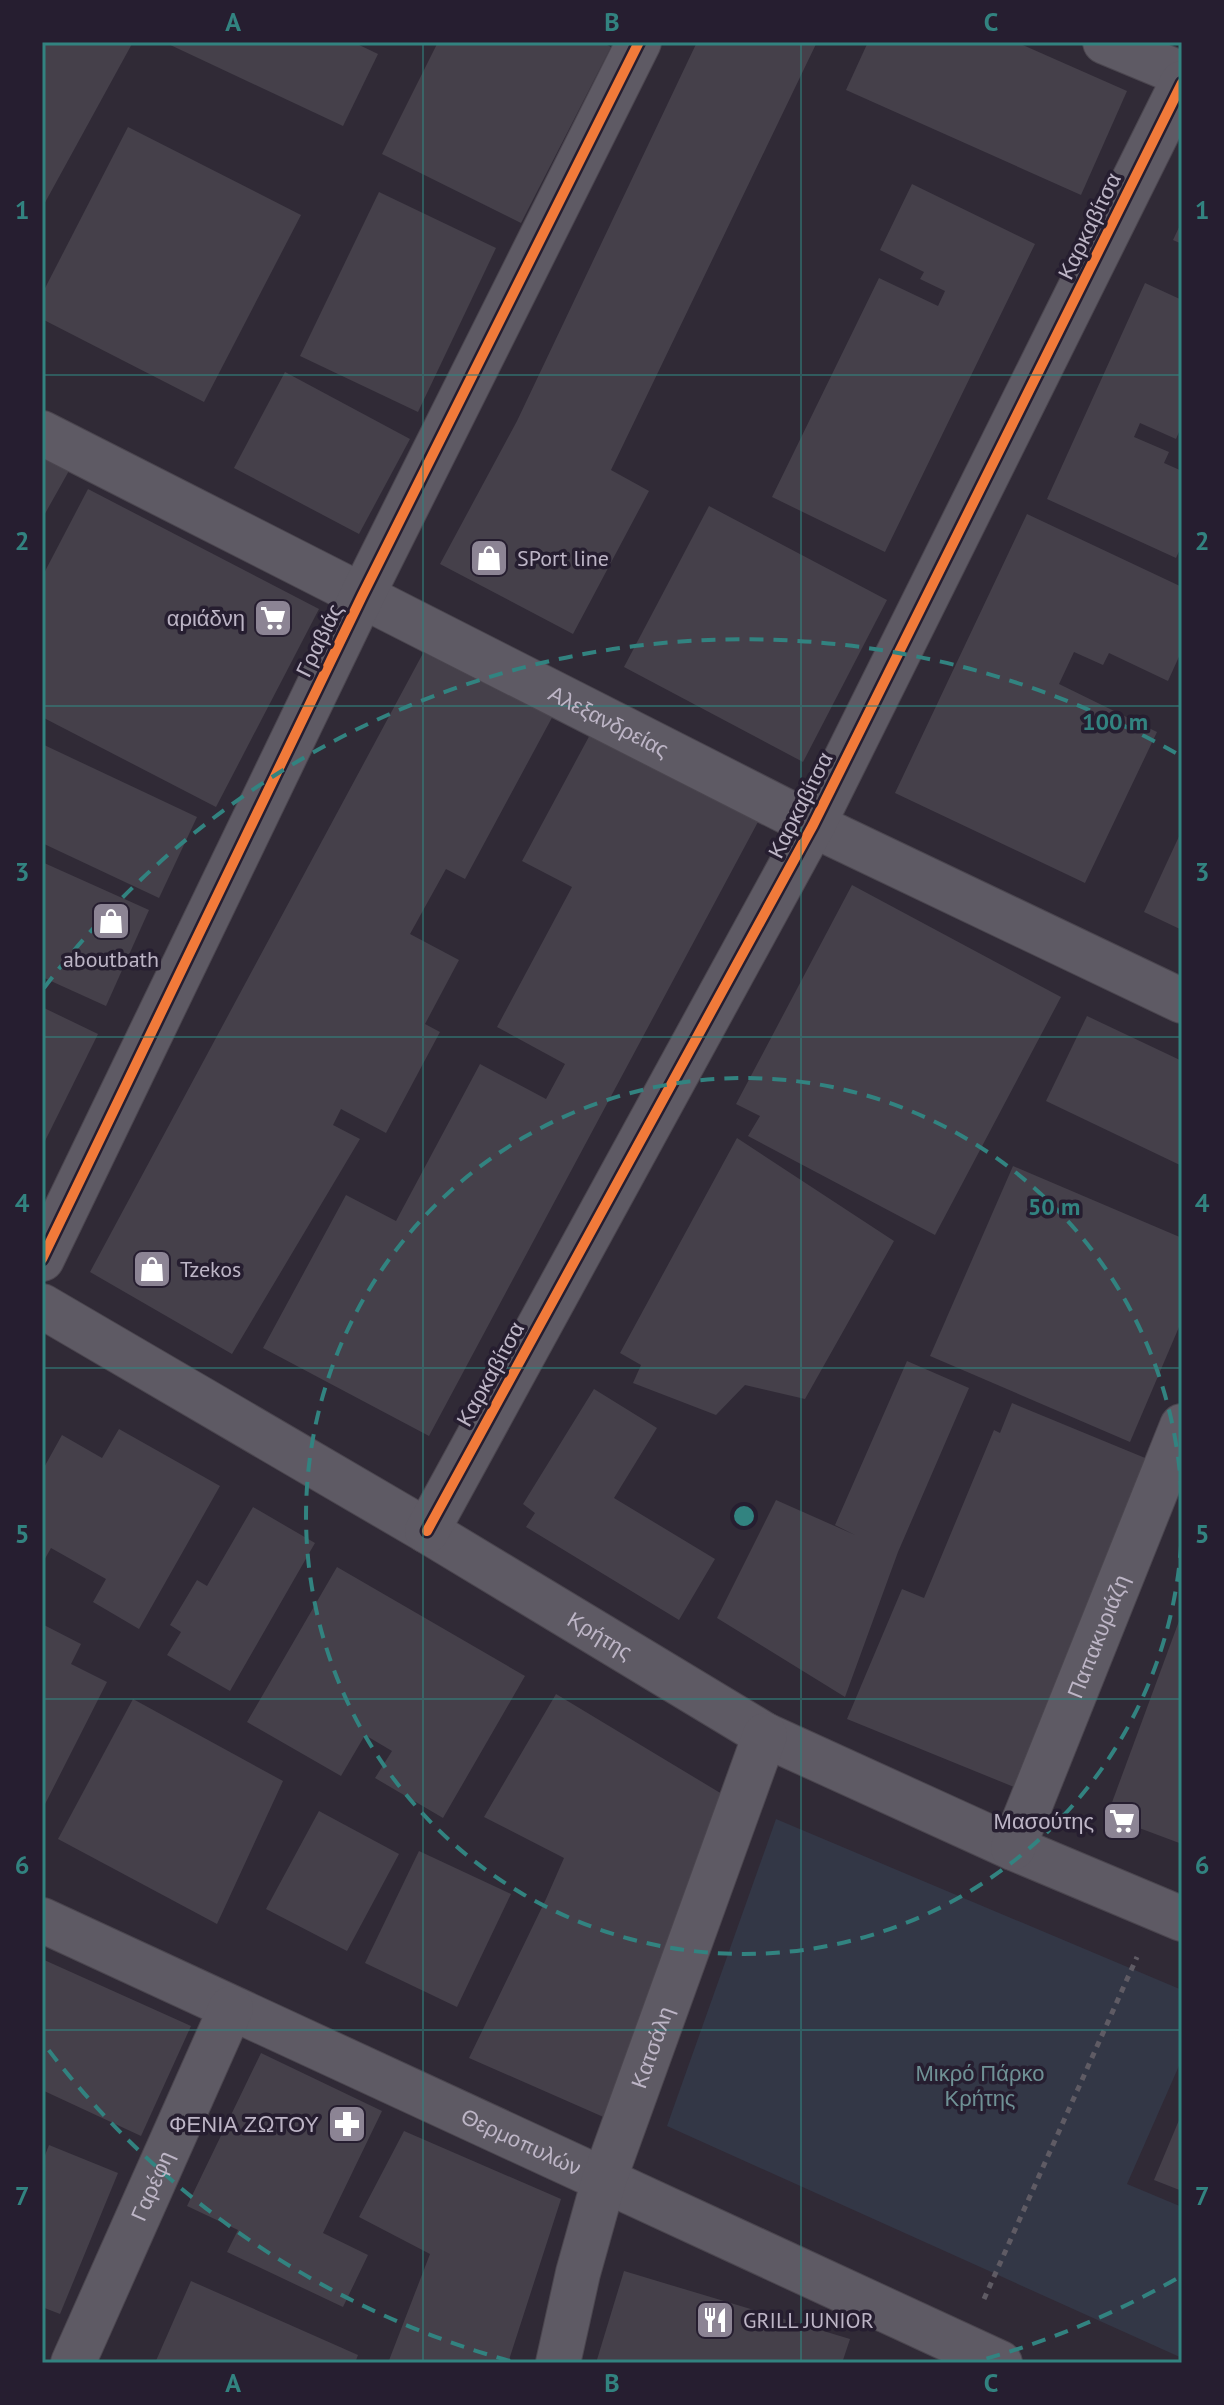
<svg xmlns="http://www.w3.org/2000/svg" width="1224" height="2405" font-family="'PT Sans',sans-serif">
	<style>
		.green { fill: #333746 }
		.building { fill: #45404a }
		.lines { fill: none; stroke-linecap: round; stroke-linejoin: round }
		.street-casing { stroke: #4b464f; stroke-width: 46 }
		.path { stroke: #5f5b64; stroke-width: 5; stroke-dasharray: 6 6; stroke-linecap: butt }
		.street { stroke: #5e5a64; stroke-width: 44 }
		.cycleway-casing { stroke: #261e30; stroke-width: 15 }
		.cycleway { stroke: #f17a3a; stroke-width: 10 }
		.grid { fill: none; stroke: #328380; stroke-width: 2; stroke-opacity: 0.55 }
		.ring { fill: none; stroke: #328380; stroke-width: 4; stroke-dasharray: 14 10 }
		.labels { text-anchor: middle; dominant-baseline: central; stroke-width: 7; stroke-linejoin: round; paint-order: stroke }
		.street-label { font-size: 22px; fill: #bdb5c6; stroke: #261e30 }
		.poi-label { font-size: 22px; fill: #bdb5c6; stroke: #261e30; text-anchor: start }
		.park-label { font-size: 22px; fill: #6f9195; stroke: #261e30 }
		.centre { fill: #328380; stroke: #261e30; stroke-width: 4 }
		.ring-label { font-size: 24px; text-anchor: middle; font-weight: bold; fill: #328380; stroke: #261e30; stroke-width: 7; stroke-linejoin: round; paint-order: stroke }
		.neatline { fill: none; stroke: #328380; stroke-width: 3 }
		.grid-label { font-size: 26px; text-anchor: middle; font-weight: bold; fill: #328380 }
	</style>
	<rect width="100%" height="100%" fill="#302a36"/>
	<!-- green -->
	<path class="green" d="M776,1819L1182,1990V2059L1127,2184L1182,2207V2358L667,2126Z"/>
	<!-- building -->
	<g class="building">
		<path d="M42,42H133L42,208Z"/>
		<path d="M164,42H353L378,54L343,126Z"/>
		<path d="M438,42H602L611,47L521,223L382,154Z"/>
		<path d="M697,42H817L611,470L649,491L573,634L440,564L517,421Z"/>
		<path d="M868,42H1016L1127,91L1081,195L846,90Z"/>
		<path d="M128,127L301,215L204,402L42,319V294Z"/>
		<path d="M912,184L1035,244L885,552L772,497L879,278L938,306L945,291L920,279L924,272L880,250Z"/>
		<path d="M379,192L496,248L418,412L300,356Z"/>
		<path d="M1182,221V244L1173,240Z"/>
		<path d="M1145,283L1182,300V425L1176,439L1140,423L1134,437L1169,452L1164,463L1182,471V545L1176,558L1047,499Z"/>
		<path d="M285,372L410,439L359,534L234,468Z"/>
		<path d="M42,455L70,469L42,519Z"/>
		<path d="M88,489L319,609L216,807L42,717V577Z"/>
		<path d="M709,506L887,600L803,762L624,667Z"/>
		<path d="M1027,514L1182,587V650L1168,681L1109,653L1103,665L1074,652L1059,684L1157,732L1085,883L895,793Z"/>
		<path d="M428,644L555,712L465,879L446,869L410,934L459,960L425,1024L440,1032L386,1133L341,1109L333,1125L360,1139L232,1354L90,1272Z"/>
		<path d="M592,731L759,820L429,1436L263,1348L346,1195L396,1221L480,1064L546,1099L565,1064L497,1027L572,887L522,861Z"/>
		<path d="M42,744L197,817L159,898L42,843Z"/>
		<path d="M1182,830V930L1144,912Z"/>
		<path d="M42,862L149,910L106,1006L42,977Z"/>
		<path d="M852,885L1061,997L935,1235L748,1136L760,1116L736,1104Z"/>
		<path d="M42,1007L98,1034L42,1147Z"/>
		<path d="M1087,1016L1182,1061V1166L1046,1101Z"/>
		<path d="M737,1138L894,1241L805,1399L745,1385L716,1415L633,1383L641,1365L620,1353Z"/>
		<path d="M1013,1166L1182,1238V1320L1130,1442L930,1356Z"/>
		<path d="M907,1361L969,1388L898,1552L845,1697L717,1618L776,1500L855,1535L835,1525Z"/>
		<path d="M594,1389L657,1428L614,1498L715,1559L679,1620L526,1527L535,1513L523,1504Z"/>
		<path d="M1012,1403L1150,1460L1014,1787L847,1719L902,1589L924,1598L994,1430L1000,1433Z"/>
		<path d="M119,1429L220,1486L139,1629L93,1602L106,1579L51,1548L42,1564V1471L62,1435L102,1458Z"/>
		<path d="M253,1507L315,1543L230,1691L167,1655L181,1632L170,1625L197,1580L207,1586Z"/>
		<path d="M337,1567L525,1676L443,1818L375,1778L392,1751L365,1735L341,1776L247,1722Z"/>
		<path d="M1182,1613V1844L1107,1816Z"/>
		<path d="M42,1624L81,1644L71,1664L107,1682L42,1810Z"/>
		<path d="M556,1694L722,1794L608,2119L469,2058L546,1899L564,1858L484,1817Z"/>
		<path d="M133,1699L283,1781L217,1924L58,1839Z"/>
		<path d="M319,1811L399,1854L347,1951L266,1909Z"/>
		<path d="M419,1851L511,1894L457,2007L365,1963Z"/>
		<path d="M42,1959L191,2026L141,2136L42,2090Z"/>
		<path d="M261,2053L382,2111L323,2233L368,2255L343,2307L227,2252L238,2230L187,2206Z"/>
		<path d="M1182,2113V2191L1154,2180Z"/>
		<path d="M404,2131L561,2199L508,2363H388L430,2254L359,2217Z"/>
		<path d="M49,2145L118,2173L60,2314L42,2307V2163Z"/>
		<path d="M624,2271L850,2339L842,2363H596Z"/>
		<path d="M191,2281L358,2355L355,2363H155Z"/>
	</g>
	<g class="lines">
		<!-- street casing -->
		<g class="street-casing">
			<g id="street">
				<path d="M1105,42L1182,74"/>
				<path id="s1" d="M42,433L813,825L1182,1001"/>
				<path d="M42,1259L362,596L639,42"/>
				<path id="s2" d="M42,1306L427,1531L765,1735L1013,1848L1182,1919"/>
				<path d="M427,1531L813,825L1182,83"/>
				<path id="s3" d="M1013,1848L1182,1426"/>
				<path id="s4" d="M42,1920L1000,2363"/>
				<path id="s5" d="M73,2363L231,2008"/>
				<path id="s6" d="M558,2363L578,2273L604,2180L765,1735"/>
			</g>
		</g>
		<!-- path -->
		<path class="path" d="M984,2299L1137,1957"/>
		<!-- street -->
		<use href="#street" class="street"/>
		<!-- cycleway casing -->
		<g class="cycleway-casing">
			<g id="cycleway">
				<path d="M42,1259L362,596L639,42"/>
				<path d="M427,1531L813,825L1182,83"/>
			</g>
		</g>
		<!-- cycleway -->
		<use href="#cycleway" class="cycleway"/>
	</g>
	<!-- grid -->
	<path class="grid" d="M423,42V2363M801,42V2363M42,375H1182M42,706H1182M42,1037H1182M42,1368H1182M42,1699H1182M42,2030H1182"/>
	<!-- distance rings -->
	<g class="ring">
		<path d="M1182 1520A438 438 0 1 1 1182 1512"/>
		<path d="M1176 2279A877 877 0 0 1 978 2361M510 2361A877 877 0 0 1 44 2044M44 988A877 877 0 0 1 1176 753"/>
	</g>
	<!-- icons -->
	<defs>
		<g id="shop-square" transform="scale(2)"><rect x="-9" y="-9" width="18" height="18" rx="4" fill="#8c8494" stroke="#261e30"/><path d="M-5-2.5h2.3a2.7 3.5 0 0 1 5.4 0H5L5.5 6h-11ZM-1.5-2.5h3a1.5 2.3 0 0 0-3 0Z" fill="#fff"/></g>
		<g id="supermarket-square" transform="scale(2)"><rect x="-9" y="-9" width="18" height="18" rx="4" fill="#8c8494" stroke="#261e30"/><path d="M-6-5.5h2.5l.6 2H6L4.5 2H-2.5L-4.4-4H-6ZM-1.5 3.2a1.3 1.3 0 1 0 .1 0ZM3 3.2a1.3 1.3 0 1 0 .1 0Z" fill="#fff"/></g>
		<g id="pharmacy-square" transform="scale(2)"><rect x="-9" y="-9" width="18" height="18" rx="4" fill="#8c8494" stroke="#261e30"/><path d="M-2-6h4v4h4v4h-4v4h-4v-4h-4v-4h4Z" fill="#fff"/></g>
		<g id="restaurant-square" transform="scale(2)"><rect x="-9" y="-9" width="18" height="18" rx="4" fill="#8c8494" stroke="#261e30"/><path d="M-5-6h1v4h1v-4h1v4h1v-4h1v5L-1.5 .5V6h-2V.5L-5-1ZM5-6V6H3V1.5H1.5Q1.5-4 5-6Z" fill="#fff"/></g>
	</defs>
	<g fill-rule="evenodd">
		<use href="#shop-square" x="489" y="558"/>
		<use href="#supermarket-square" x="273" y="618"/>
		<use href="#shop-square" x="111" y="921"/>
		<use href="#shop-square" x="152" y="1269"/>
		<use href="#supermarket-square" x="1122" y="1821"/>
		<use href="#pharmacy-square" x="347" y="2124"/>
		<use href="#restaurant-square" x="715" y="2320"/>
	</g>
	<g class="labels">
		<!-- street labels -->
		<g class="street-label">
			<text transform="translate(1089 226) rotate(-64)">Καρκαβίτσα</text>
			<text transform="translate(319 640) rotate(-64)">Γραβιάς</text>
			<text stroke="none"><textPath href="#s1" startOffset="636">Αλεξανδρείας</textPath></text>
			<text transform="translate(800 805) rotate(-63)">Καρκαβίτσα</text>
			<text transform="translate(490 1374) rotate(-61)">Καρκαβίτσα</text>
			<text stroke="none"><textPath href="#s2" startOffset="648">Κρήτης</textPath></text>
			<text stroke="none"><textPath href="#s3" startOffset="228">Παπακυριάζη</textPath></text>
			<text stroke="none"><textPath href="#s6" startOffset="330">Κατσάλη</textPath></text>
			<text stroke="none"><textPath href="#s4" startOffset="528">Θερμοπυλών</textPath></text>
			<text stroke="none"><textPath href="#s5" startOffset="194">Γαρέφη</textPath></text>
		</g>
		<!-- poi labels -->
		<g class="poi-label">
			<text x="517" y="558">SPort line</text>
			<text x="245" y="618" text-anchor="end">αριάδνη</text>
			<text x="111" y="959" text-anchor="middle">aboutbath</text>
			<text x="180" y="1269">Tzekos</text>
			<text x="1094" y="1821" text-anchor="end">Μασούτης</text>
			<text x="319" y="2124" text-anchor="end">ΦΕΝΙΑ ΖΩΤΟΥ</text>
			<text x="743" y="2320">GRILL JUNIOR</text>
		</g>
		<!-- park labels -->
		<g class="park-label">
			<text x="980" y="2073">Μικρό Πάρκο<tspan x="980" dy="25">Κρήτης</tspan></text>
		</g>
	</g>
	<circle cx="744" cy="1516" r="12" class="centre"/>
	<g class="ring-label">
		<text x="1115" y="730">100 m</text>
		<text x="1054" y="1215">50 m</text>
	</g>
	<!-- border -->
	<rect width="1224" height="2405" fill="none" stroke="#261e30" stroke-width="88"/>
	<rect x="44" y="44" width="1136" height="2317" class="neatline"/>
	<g class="grid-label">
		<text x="233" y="31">A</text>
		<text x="612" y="31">B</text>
		<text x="991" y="31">C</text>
		<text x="22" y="219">1</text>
		<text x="1202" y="219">1</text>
		<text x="22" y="550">2</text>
		<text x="1202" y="550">2</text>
		<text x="22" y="881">3</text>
		<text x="1202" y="881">3</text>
		<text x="22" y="1212">4</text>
		<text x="1202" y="1212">4</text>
		<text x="22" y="1543">5</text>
		<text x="1202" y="1543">5</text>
		<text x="22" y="1874">6</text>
		<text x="1202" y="1874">6</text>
		<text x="22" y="2205">7</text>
		<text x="1202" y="2205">7</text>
		<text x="233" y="2392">A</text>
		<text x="612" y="2392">B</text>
		<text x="991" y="2392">C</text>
	</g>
</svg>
